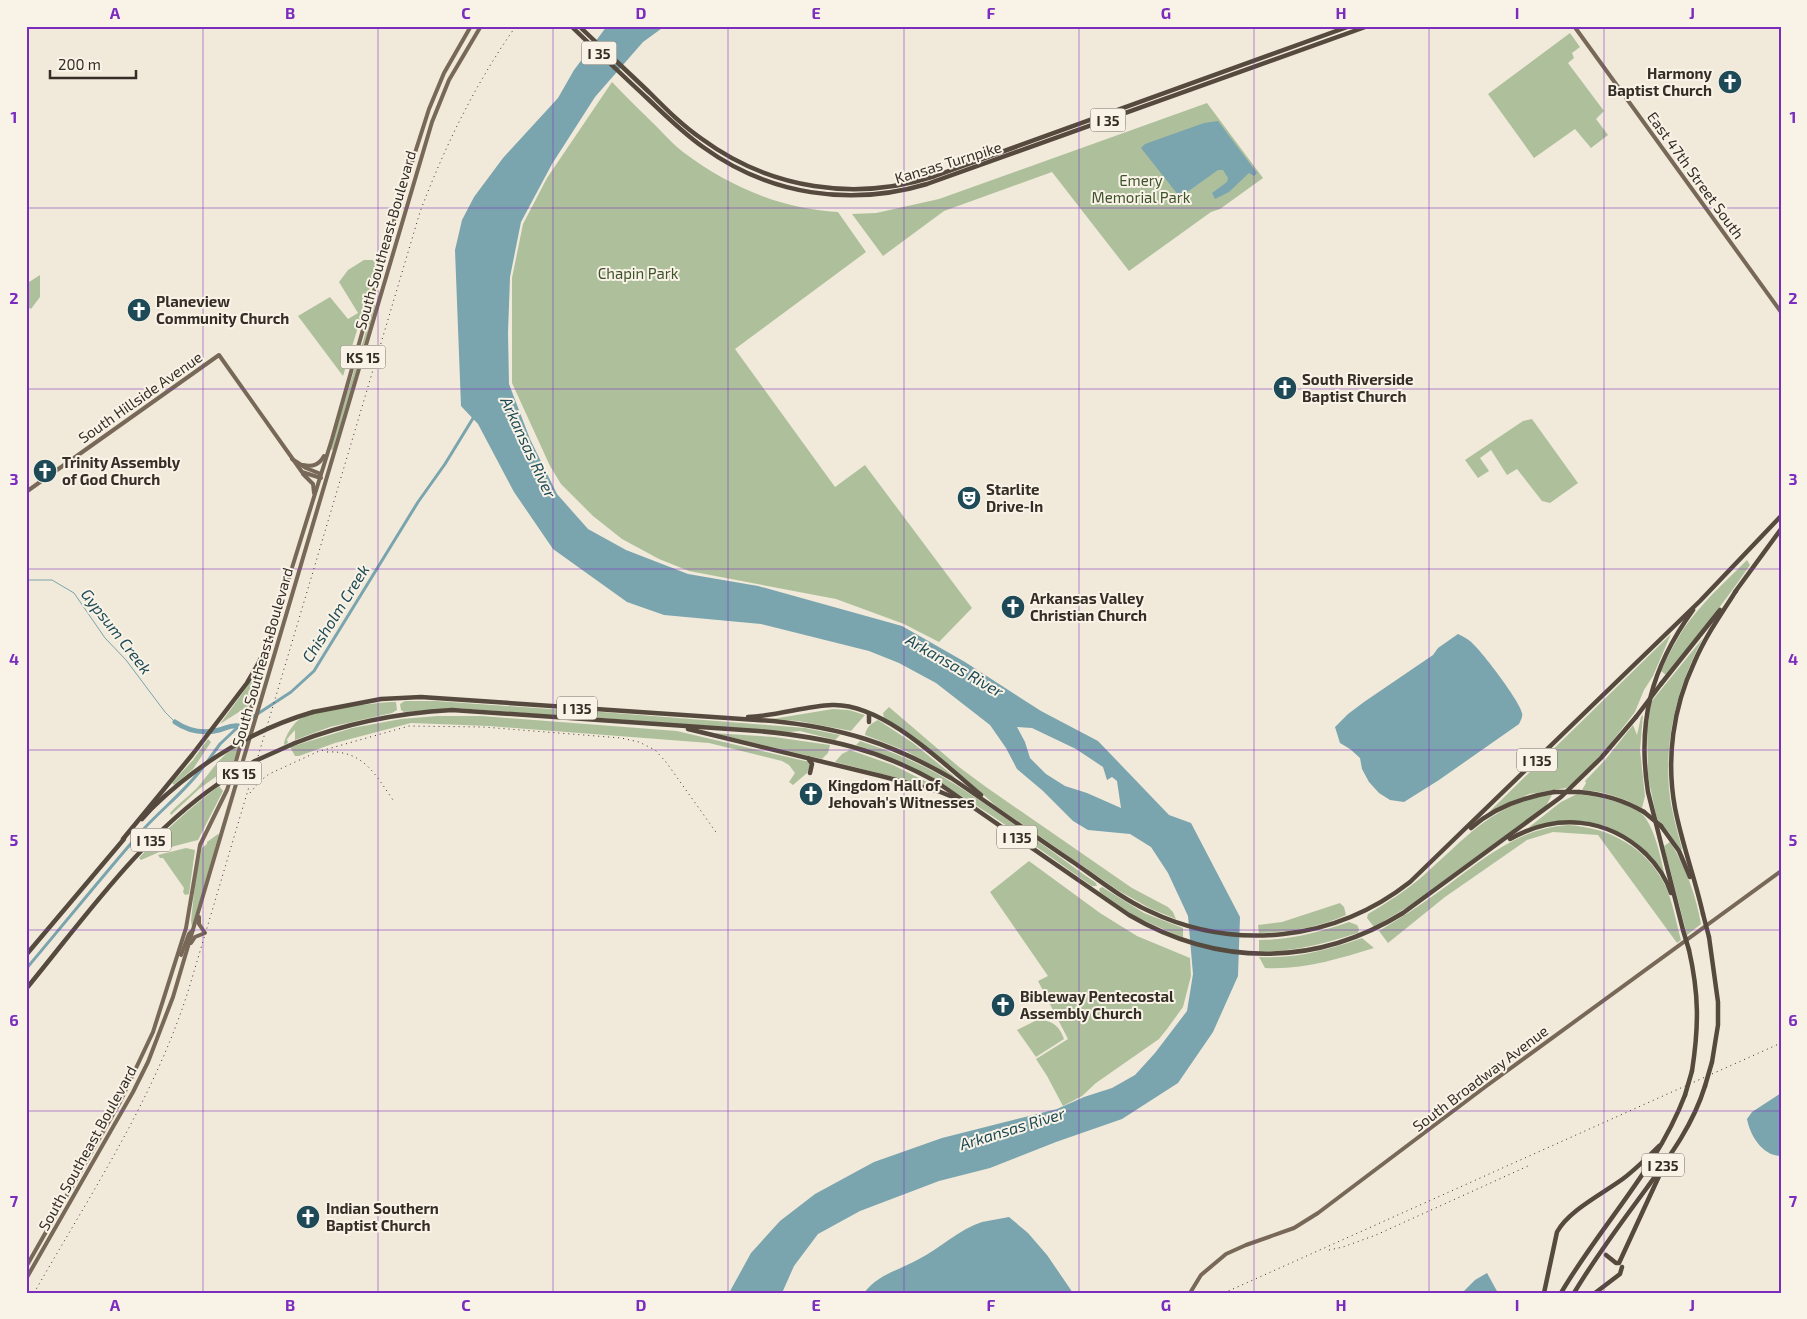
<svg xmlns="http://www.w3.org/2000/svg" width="1807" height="1319" font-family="'Exo 2',sans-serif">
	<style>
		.green { fill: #aec09b }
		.water { fill: #7aa4ae; fill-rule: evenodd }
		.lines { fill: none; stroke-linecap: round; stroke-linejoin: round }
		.stream { stroke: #7aa4ae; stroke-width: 1 }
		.canal { stroke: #7aa4ae; stroke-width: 3 }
		.river { stroke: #7aa4ae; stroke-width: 5 }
		.major { stroke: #776858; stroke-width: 4 }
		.highway { stroke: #56493e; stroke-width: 4.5 }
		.rail { stroke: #352e27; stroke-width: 1; stroke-dasharray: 1 4; stroke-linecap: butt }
		.highway-bridge { stroke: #56493e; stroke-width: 4.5 }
		.grid { fill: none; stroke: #7b2cbf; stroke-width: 1; stroke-opacity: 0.55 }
		.labels { text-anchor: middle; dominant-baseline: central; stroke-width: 4; stroke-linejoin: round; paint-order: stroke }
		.shield { fill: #f9f3e7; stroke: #706961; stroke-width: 1 }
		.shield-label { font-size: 14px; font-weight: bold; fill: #352e27 }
		.poi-label { font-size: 15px; font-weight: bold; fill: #352e27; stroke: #f9f3e7; text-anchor: start }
		.street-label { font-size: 15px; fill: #352e27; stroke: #f9f3e7 }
		.park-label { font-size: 15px; fill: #3e532b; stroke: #f9f3e7 }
		.water-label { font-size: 16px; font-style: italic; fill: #1d4a56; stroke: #f9f3e7 }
		.neatline { fill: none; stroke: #7b2cbf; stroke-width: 2 }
		.grid-label { font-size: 16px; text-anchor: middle; font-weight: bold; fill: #7b2cbf }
	</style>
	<rect width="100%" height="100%" fill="#f1eada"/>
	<!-- green -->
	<g class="green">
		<path d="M1570,33L1580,47L1572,53L1574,58L1568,63L1604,111L1596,119L1608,135L1591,148L1575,129L1534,158L1488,94Z"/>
		<path d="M612,82C627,98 643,113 658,128C666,136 674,145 683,152C730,187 779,208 838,212L866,252L735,349L835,487L865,465L972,608L939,642L904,624L836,599L689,571L659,559L622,539L593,516L561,484L550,466L512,383V278L523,224L547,178Z"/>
		<path d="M1207,103L1263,178L1220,209L1211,212L1129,271L1052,172L944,211L883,256L852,214L876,213L939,199Z"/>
		<path d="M364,260H373L376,264L374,275L343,376L298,316L330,297L348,319L358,313L339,282L348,270Z"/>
		<path d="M40,275V297L31,309L26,306V284Z"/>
		<path d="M375,302V307L333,450L330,449Z"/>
		<path d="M1532,419L1578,483L1550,503L1542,501L1517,469L1507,475L1491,450L1480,458L1489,471L1478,478L1465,460L1523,421Z"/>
		<path d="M1747,560L1750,565C1724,603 1695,639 1666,675L1661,671C1669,654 1678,636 1690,620C1707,598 1727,580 1747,560Z"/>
		<path d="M1671,634L1653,676L1644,690L1635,712L1603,753L1571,785L1566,788L1529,794L1488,813Z"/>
		<path d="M1703,638C1678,686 1665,735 1669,789C1671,810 1677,829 1682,849L1680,850L1669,833L1657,819L1648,777L1647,730L1651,702Z"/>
		<path d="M260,669L250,705L220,724Z"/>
		<path d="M405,701H436L580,711L582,712V715L579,717L456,708L404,712L401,710L400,704Z"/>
		<path d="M396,702L397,710L392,713L330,727L295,740V730L287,739L288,743L284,745C284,738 293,723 300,719C317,710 375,702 396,702Z"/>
		<path d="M889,707L959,767L986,787L1132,888L1168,907L1173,912L1176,919L1151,909L1119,891L996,806L951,766L884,718L883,713Z"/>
		<path d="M833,709L849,710L865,715L851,731L798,721L772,719Z"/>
		<path d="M589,711L805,728L840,735L835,740L800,731L790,732L585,717L586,712Z"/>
		<path d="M1643,715L1640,750L1645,796L1642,808C1624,798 1603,791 1582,790L1586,783L1585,781L1605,760L1633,725L1637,735L1641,717Z"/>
		<path d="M437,716H482L677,731L805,761H808L810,766L807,773L793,785L789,782L795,773L789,765L782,761L709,743L488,726L411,723L335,743L299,756H295L290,747L352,728L401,719Z"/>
		<path d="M878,720L913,743L956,778L906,751L865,735C866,728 871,723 878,720Z"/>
		<path d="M713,733L774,737L830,745L828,753L822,759Z"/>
		<path d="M208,739L211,742L193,769L174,785L172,783L193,760Z"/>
		<path d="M860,741C887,750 913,760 938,774C992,806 1045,847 1096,883L1097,886H1092C1016,834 945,775 856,745Z"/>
		<path d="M239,745L230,773L224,776L221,773L199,789L171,815L170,813C178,804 188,797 197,788C211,772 219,756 239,745Z"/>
		<path d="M850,750L893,765L941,789L835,762L842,754Z"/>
		<path d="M219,786L223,791L198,840L171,847L141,860L139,858C164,831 190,808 219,786Z"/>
		<path d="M1577,794C1594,796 1631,802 1643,815C1655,828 1661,859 1665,876C1631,825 1586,810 1528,828L1561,802Z"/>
		<path d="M1552,795L1546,806L1409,906L1374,927L1367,918L1368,914C1388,902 1407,890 1424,875C1465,839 1494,802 1552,795Z"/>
		<path d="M1569,825C1610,828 1646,847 1665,885C1673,902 1676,922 1681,940L1677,943L1598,835L1553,832L1527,840L1445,897L1388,943L1379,931C1399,919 1419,906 1437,893C1479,863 1515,828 1569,825Z"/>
		<path d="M218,834L219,835L192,927L191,921L196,874L202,848L207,844V842Z"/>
		<path d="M1670,842C1686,867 1696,896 1701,924L1687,935L1664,846Z"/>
		<path d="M186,848L195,850L189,894L185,895L183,892L184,888L163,858H160L158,855Z"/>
		<path d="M1029,861L1100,913L1137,936L1190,958L1191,976L1183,1007L1167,1029L1159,1039L1096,1083L1082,1096L1063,1106L1047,1076L1036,1059L1068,1039L1038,981L1048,976L990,892Z"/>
		<path d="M1102,887L1144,913L1183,928V938L1134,916L1100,892L1099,889Z"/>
		<path d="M1340,903L1344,907L1346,915C1318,928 1289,932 1259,933L1258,925L1282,922Z"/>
		<path d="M1349,922L1357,925L1359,929L1358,933C1323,944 1297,951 1259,952V940C1290,940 1320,932 1349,922Z"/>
		<path d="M1362,938L1374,948C1338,959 1303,970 1265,968L1259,957C1295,959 1328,950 1362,938Z"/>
		<path d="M1037,1020C1052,1019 1060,1027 1064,1039L1036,1057L1017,1030Z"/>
	</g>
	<!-- water -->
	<g class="water">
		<path d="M607,26H665L643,42L595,97L552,164L521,222L510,277L508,333L509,384L530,439L557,494L588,529L626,550L688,574L758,586L902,626L965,662L1041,711L1098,741L1169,815L1191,823L1240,917L1238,976L1213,1032L1178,1083L1122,1119L1056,1142L990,1168L939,1181L860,1211L818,1234L794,1266L782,1293H729L751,1253L780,1221L815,1194L874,1162L942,1138L1057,1109L1084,1097L1112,1088L1135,1075L1155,1053L1187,1011L1193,974L1188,916L1168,873L1151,847L1130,834L1088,830L1073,821L1043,791L1017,769L1006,748L990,725L936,683L899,663L869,651L761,624L664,615L627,602L553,549L514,492L478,424L461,406L455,250L462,220L474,197L503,158L558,98L574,70ZM1017,727L1032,728L1076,749L1103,767L1107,780L1112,777L1117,781L1121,808L1087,793L1065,786L1046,774L1030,758L1025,742Z"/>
		<path d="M1218,121L1257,173L1254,176L1249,173L1229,192L1215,199L1212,193L1227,182L1228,178L1223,170H1218L1183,195L1179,196L1141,148L1145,144L1204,123Z"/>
		<path d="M1458,634C1464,637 1470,640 1474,645C1483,653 1521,703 1522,713C1523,716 1521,720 1519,724L1439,780L1404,802L1390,800L1379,793L1369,782L1362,769L1360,758L1350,749L1340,743L1335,727L1348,714L1364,702L1433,655L1438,648Z"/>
		<path d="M1781,1093V1156C1762,1156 1750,1135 1747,1119L1752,1112Z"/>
		<path d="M1009,1217L1028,1233L1047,1255L1073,1293H864C878,1274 900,1270 919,1259C941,1248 959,1229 982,1222C991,1220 1000,1219 1009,1217Z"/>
		<path d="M1487,1273L1498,1293H1462L1475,1280Z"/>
	</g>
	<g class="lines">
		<!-- stream -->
		<path class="stream" d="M26,580H52L74,593L105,638L126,660L165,712L175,722"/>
		<!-- canal -->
		<g class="canal">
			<path d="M207,762L220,744L239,726L291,692L314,671L418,502L445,464L475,415"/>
			<path d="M26,969C64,924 101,878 140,833C160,810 185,792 203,767"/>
		</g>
		<!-- river -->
		<path class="river" d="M175,722C188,731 203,734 219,730C226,728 230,725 239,726"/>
		<!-- major -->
		<g class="major">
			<path d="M1574,26L1781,312"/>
			<path d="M292,459L306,468L321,474"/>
			<path d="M303,465C313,467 319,465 324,456"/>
			<path d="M303,474L313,484L314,493"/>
			<path d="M26,492L219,355L302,472L321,478"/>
			<path d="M191,943L195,937L205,933L199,924V917"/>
			<path d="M181,955L189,934L193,930"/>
			<path d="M26,1267L120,1102L153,1032L186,928L200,845L227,790L234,768L282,600L332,439L392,227L414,156L429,109L444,73L471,26"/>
			<path d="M26,1279L133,1092L148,1062L173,997L432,122L449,80L481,26"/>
			<path d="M26,1291L28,1293"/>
			<path d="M1190,1293L1201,1275L1226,1254L1246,1245L1294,1228L1318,1213L1485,1087L1781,871"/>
		</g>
		<!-- highway -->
		<g class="highway">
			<path d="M571,26C597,51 622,75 648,99C666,116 683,133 703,147C769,195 850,207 927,184L1368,26"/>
			<path d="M579,26C603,49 627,71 651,94C667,110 683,126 702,139C770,189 855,202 935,176L1350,26"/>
			<path d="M1735,592L1781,529"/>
			<path d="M1661,684L1720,610"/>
			<path d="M313,712L381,699L421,697L773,721C842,728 891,743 951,778C993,806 1034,836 1076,864C1100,881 1123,899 1149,911C1235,952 1335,941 1410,882L1700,601L1781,516"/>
			<path d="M748,717C777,716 805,706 832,705C883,703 944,764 981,795"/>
			<path d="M869,722V714"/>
			<path d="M688,729L881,776L938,791L960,800"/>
			<path d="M295,743C346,723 398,713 452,710L758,731C825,737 879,749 938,783L1129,915C1218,967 1316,967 1403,913L1561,797L1601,758L1636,717"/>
			<path d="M808,758L812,764L810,773"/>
			<path d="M1579,792C1602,794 1624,800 1644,812"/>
			<path d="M142,819L153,807"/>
			<path d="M1661,826L1679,851L1690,877"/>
			<path d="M1471,828C1495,807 1523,797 1554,792"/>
			<path d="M123,839L192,755L247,683L258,664L275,628"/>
			<path d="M1510,839C1556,813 1607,817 1646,854C1657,865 1666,878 1671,893"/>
			<path d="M1703,914C1695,878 1682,844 1675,808C1666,759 1673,708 1694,663C1705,637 1721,614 1736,591"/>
			<path d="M1683,930L1648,792C1637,722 1651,668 1693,610"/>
			<path d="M1709,937L1718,1002V1025L1712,1062"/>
			<path d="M1689,950C1699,994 1699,1026 1692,1071"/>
			<path d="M26,955L124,839"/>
			<path d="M26,989C86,916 140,838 218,784"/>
			<path d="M1606,1255L1616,1263H1619L1660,1174"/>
			<path d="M1544,1293L1557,1232C1569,1210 1604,1193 1624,1178C1637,1168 1648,1157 1659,1146"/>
			<path d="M1561,1293C1600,1226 1657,1169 1685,1095"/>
			<path d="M1574,1293C1596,1256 1621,1223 1646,1189C1670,1156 1693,1125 1705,1086"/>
			<path d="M1595,1293L1620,1274L1622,1267"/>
		</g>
		<!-- rail -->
		<g class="rail">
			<path d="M327,752C363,750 375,774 393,800"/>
			<path d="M250,793L260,781L269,774L317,752L409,726L483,727L621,738L639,742L655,750L666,762L718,835"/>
			<path d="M1329,1250L1343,1247L1376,1235L1528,1166"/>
			<path d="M34,1293C91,1193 156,1096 190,985L420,212C445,146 475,84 516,26"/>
			<path d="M1224,1293L1781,1043"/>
		</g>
		<!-- highway-bridge -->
		<g class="highway-bridge">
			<path d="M1636,717L1661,684"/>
			<path d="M218,784L255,761L295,743"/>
			<path d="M1554,792H1579"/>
			<path d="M153,807C199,763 252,730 313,712"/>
			<path d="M1644,812L1661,826"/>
			<path d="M1703,914L1709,937"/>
			<path d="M1683,930L1689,950"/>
			<path d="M1705,1086L1712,1062"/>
			<path d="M1685,1095L1692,1071"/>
		</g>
	</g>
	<!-- grid -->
	<path class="grid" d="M203,26V1293M378,26V1293M553,26V1293M728,26V1293M904,26V1293M1079,26V1293M1254,26V1293M1429,26V1293M1604,26V1293M26,208H1781M26,389H1781M26,569H1781M26,750H1781M26,930H1781M26,1111H1781"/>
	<!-- icons -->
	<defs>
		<g id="church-disc" transform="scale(1.25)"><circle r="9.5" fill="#1d4a56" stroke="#f9f3e7"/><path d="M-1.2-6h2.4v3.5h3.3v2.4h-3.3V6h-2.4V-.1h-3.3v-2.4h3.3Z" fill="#fff"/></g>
		<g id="theatre-disc" transform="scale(1.25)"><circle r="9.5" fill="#1d4a56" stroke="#f9f3e7"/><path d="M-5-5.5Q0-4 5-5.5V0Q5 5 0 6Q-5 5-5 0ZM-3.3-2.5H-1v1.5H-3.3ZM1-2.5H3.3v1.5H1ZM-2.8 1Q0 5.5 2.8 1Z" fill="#fff"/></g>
	</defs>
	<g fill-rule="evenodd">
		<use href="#church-disc" x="1730" y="82"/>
		<use href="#church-disc" x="139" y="310"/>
		<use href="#church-disc" x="1285" y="388"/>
		<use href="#church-disc" x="45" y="471"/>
		<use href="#theatre-disc" x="969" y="498"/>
		<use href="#church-disc" x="1013" y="607"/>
		<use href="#church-disc" x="811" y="794"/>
		<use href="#church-disc" x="1003" y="1005"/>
		<use href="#church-disc" x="308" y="1217"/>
	</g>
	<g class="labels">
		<!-- shield labels -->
		<g class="shield">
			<rect x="581.5" y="41.5" width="35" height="23" rx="4"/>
			<rect x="1090.5" y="108.5" width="35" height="23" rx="4"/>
			<rect x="340.5" y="345.5" width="45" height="23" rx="4"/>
			<rect x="557" y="696.5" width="40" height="23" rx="4"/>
			<rect x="1517" y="748.5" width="40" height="23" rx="4"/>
			<rect x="216.5" y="761.5" width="45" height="23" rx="4"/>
			<rect x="997" y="825.5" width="40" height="23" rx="4"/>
			<rect x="131" y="828.5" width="40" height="23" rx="4"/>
			<rect x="1642" y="1153.5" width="42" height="23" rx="4"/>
		</g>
		<g class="shield-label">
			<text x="599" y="53">I 35</text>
			<text x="1108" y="120">I 35</text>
			<text x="363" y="357">KS 15</text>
			<text x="577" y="708">I 135</text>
			<text x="1537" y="760">I 135</text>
			<text x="239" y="773">KS 15</text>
			<text x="1017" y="837">I 135</text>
			<text x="151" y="840">I 135</text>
			<text x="1663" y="1165">I 235</text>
		</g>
		<!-- poi labels -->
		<g class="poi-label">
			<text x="1712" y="73" text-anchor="end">Harmony<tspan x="1712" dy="17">Baptist Church</tspan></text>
			<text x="156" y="301">Planeview<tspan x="156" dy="17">Community Church</tspan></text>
			<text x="1302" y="379">South Riverside<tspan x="1302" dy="17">Baptist Church</tspan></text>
			<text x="62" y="462">Trinity Assembly<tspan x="62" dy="17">of God Church</tspan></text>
			<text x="986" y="489">Starlite<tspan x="986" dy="17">Drive-In</tspan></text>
			<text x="1030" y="598">Arkansas Valley<tspan x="1030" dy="17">Christian Church</tspan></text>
			<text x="828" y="785">Kingdom Hall of<tspan x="828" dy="17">Jehovah's Witnesses</tspan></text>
			<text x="1020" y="996">Bibleway Pentecostal<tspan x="1020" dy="17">Assembly Church</tspan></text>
			<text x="326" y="1208">Indian Southern<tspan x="326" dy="17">Baptist Church</tspan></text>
		</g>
		<!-- street labels -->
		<g class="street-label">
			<text transform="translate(948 162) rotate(-17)">Kansas Turnpike</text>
			<text transform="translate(1696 175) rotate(54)">East 47th Street South</text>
			<text transform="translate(385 240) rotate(-74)">South Southeast Boulevard</text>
			<text transform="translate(140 397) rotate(-35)">South Hillside Avenue</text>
			<text transform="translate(262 657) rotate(-74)">South Southeast Boulevard</text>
			<text transform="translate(1480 1078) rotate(-37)">South Broadway Avenue</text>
			<text transform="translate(87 1148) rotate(-61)">South Southeast Boulevard</text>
		</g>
		<!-- park labels -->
		<g class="park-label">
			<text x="1141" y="180">Emery<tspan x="1141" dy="17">Memorial Park</tspan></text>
			<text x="638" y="273">Chapin Park</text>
		</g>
		<!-- water labels -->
		<g class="water-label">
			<text transform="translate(529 447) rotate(65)">Arkansas River</text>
			<text transform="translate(335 613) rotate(-58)">Chisholm Creek</text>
			<text transform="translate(117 631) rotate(52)">Gypsum Creek</text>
			<text transform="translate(955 665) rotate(30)">Arkansas River</text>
			<text transform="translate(1012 1128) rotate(-17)">Arkansas River</text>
		</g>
	</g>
	<!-- border -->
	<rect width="1807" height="1319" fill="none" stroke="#f9f3e7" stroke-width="55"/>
	<!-- scale -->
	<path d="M50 70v8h86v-8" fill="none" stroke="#352e27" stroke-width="2.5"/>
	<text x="58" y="70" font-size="15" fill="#352e27" stroke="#f9f3e7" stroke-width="4" paint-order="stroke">200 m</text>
	<rect x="28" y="28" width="1752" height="1264" class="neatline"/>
	<g class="grid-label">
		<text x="115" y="19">A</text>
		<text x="290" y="19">B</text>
		<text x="466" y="19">C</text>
		<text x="641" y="19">D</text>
		<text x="816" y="19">E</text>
		<text x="991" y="19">F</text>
		<text x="1166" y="19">G</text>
		<text x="1341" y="19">H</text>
		<text x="1517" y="19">I</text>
		<text x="1692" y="19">J</text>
		<text x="14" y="123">1</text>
		<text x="1793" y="123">1</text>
		<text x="14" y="304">2</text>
		<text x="1793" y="304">2</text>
		<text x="14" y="485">3</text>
		<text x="1793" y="485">3</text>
		<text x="14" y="665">4</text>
		<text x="1793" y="665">4</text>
		<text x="14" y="846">5</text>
		<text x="1793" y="846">5</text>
		<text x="14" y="1026">6</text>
		<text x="1793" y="1026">6</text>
		<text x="14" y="1207">7</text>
		<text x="1793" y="1207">7</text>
		<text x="115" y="1311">A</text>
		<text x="290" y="1311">B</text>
		<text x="466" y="1311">C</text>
		<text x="641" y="1311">D</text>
		<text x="816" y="1311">E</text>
		<text x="991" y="1311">F</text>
		<text x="1166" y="1311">G</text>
		<text x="1341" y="1311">H</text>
		<text x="1517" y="1311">I</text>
		<text x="1692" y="1311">J</text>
	</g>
</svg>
